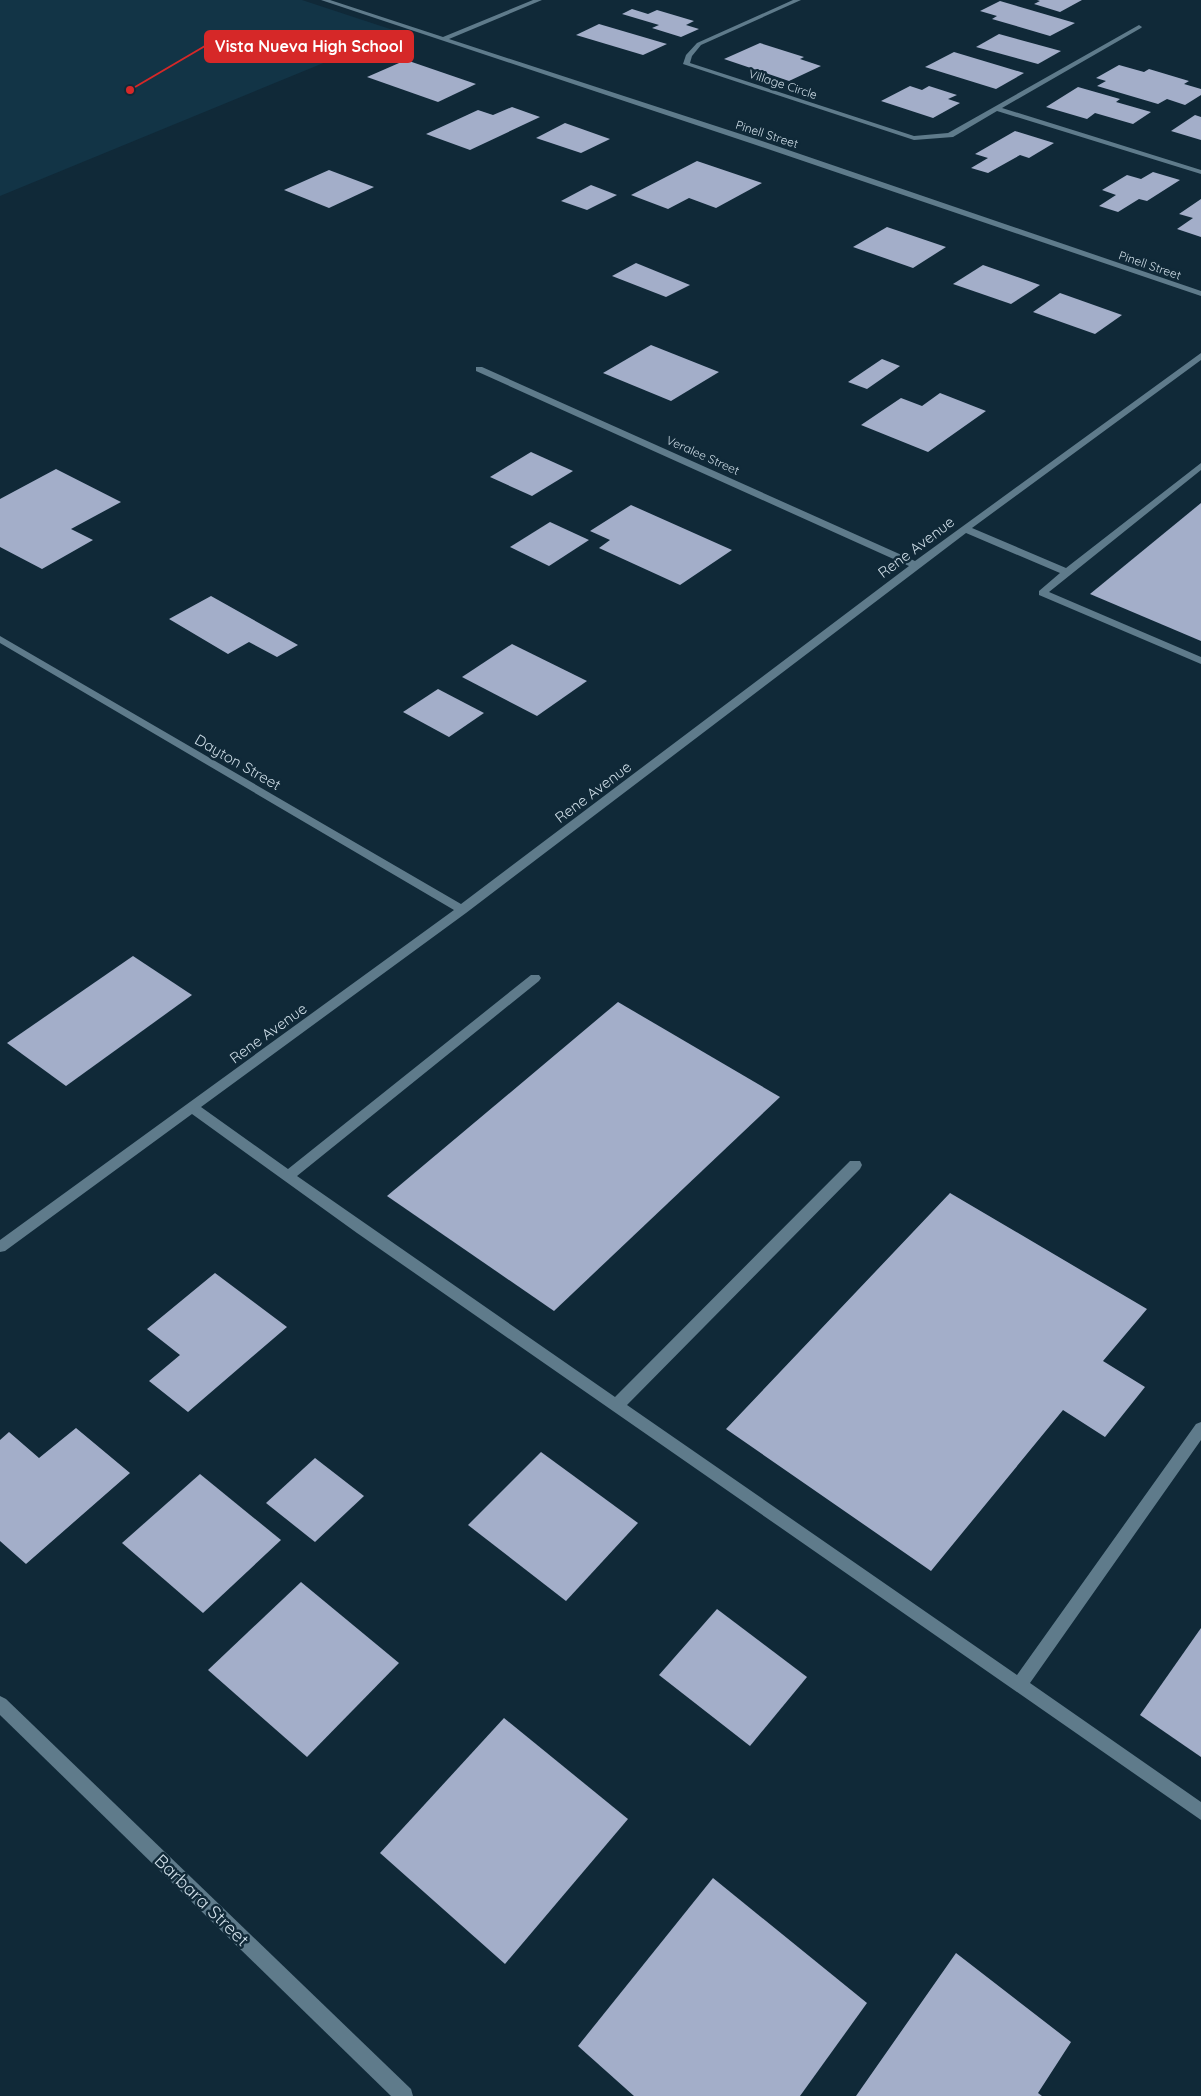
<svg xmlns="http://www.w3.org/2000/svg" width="1201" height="2096" font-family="Quicksand,sans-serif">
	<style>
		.built { fill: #123446 }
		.building { fill: #a3aec9 }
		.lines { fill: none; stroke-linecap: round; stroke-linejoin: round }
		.minor { fill: #5f7b8b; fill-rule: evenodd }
		.labels { text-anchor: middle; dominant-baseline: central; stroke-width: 5; stroke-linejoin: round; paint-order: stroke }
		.far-street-label { font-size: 12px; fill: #cddce6; stroke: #102938 }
		.street-label { font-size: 15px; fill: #cddce6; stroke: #102938 }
		.near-street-label { font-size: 18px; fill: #cddce6; stroke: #102938 }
		.leader { fill: none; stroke: #d62828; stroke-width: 2 }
		.callout-dot { fill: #d62828; stroke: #102938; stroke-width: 2 }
		.callout { fill: #d62828; stroke: #d62828; stroke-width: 2 }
		.callout-label { font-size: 16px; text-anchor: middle; font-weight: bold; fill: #fff }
	</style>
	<rect width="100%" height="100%" fill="#102938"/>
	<!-- built -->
	<path class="built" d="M0,0H302L399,32L0,196Z"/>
	<!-- building -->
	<g class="building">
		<path d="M1082,0L1060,12L1034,4L1040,1L1037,0Z"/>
		<path d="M1000,1L1075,23L1050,36L992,19L997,16L980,11Z"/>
		<path d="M632,9L648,14L657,10L694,21L686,25L699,29L681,37L652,28L659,25L622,14Z"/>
		<path d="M599,24L667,44L643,55L576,35Z"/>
		<path d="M999,34L1061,51L1038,64L976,47Z"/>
		<path d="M760,43L804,57L800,59L821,66L789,81L724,59Z"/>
		<path d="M954,52L1024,73L996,89L925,67Z"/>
		<path d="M406,60L476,84L438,102L367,77Z"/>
		<path d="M1119,65L1144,72L1149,69L1189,81L1184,84L1201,89V95L1185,105L1167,99L1158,104L1097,86L1106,81L1096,78Z"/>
		<path d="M910,86L922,90L929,86L957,95L948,99L960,103L933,118L881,101Z"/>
		<path d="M1078,87L1120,99L1116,102L1151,112L1133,124L1095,113L1087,119L1046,107Z"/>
		<path d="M512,107L540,117L470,150L426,134L478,110L493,115Z"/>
		<path d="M1195,115L1201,117V140L1171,131Z"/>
		<path d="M565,123L610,139L581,153L536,138Z"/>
		<path d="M1015,131L1054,143L1029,158L1020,155L988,173L971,168L988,158L975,154Z"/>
		<path d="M697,161L762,183L716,208L689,198L668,209L631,195Z"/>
		<path d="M329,170L374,187L329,208L284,190Z"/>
		<path d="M1153,172L1180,180L1147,201L1139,199L1118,212L1099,206L1116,195L1102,190L1127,175L1141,179Z"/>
		<path d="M591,185L617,195L587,210L561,201Z"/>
		<path d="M1201,199V237L1177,229L1193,218L1179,214Z"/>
		<path d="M887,227L946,247L913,268L853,247Z"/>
		<path d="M636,263L690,285L666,297L612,276Z"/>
		<path d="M983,265L1040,285L1011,304L953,284Z"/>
		<path d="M1060,293L1122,315L1095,334L1033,312Z"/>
		<path d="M651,345L719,372L671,401L603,373Z"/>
		<path d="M882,359L900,366L867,389L848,382Z"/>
		<path d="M940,393L986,411L928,452L861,425L901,398L922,406Z"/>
		<path d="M531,452L573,471L532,496L490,477Z"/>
		<path d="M56,469L121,502L71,529L93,540L42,569L0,547V499Z"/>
		<path d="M1201,503V641L1090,594Z"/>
		<path d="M631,505L732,550L680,585L599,548L610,540L590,531Z"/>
		<path d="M550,522L589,540L549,566L510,547Z"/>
		<path d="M211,596L298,645L277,657L249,642L228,654L169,619Z"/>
		<path d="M512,644L587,681L537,716L462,677Z"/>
		<path d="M438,689L484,713L449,737L403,712Z"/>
		<path d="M133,956L192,995L66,1086L7,1043Z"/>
		<path d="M618,1002L780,1097L554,1311L387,1196Z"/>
		<path d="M950,1193L1147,1309L1103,1361L1145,1387L1105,1437L1063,1410L931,1571L726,1429Z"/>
		<path d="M215,1273L287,1327L188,1412L149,1381L180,1355L147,1329Z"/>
		<path d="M76,1428L130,1473L26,1564L0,1541V1440L9,1432L39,1458Z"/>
		<path d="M541,1452L638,1523L566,1601L468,1525Z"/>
		<path d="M315,1458L364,1496L315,1542L266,1503Z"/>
		<path d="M200,1474L281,1540L203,1613L122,1543Z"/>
		<path d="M301,1582L399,1663L307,1757L208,1670Z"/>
		<path d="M717,1609L807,1677L750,1746L659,1675Z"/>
		<path d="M1201,1628V1757L1140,1715Z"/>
		<path d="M504,1718L628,1819L505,1964L380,1853Z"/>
		<path d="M713,1878L867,2003L800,2096H634L578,2046Z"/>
		<path d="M956,1953L1071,2042L1038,2093L1042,2096H856Z"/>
	</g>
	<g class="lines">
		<!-- minor -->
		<g class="minor">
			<path d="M321,0H330L443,37L533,0H542L449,39L762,141L1201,291V296L756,145Z"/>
			<path d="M793,0H801L701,45L692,56L690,63L914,136L948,133L1139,25L1142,27L1141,28L1002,108L1201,170V174L997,111L953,137L914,140L683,64L686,55L697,43Z"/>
			<path d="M1201,353V360L972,528L1066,568L1201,463V470L1049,592L1201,657V664L1039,595V591L1060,573L966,533L466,913L201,1107L288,1169L531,975H539L541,978L539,981L297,1176L615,1397L850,1161H860L862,1165L860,1169L627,1405L1017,1675L1196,1424L1201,1422V1440L1030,1683L1201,1802V1820L357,1233L192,1114L5,1251L0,1252V1240L454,910L0,643V636L461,904L909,566L476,371V367H482L915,561Z"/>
			<path d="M0,1696L6,1699L411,2089L413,2096H391L0,1715Z"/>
		</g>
	</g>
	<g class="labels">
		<!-- far-street labels -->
		<g class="far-street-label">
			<text transform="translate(783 84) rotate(18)">Village Circle</text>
			<text transform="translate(767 134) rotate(18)">Pinell Street</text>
			<text transform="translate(1150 265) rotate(19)">Pinell Street</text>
			<text transform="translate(703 455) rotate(24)">Veralee Street</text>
		</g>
		<!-- street labels -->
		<g class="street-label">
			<text transform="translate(916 547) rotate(-37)">Rene Avenue</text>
			<text transform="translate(238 762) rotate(30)">Dayton Street</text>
			<text transform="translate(593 792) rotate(-37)">Rene Avenue</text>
			<text transform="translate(268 1033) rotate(-36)">Rene Avenue</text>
		</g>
		<!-- near-street labels -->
		<g class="near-street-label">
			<text transform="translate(202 1900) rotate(44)">Barbara Street</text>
		</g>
	</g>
	<!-- callouts -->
	<path class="leader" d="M130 90L205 46"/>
	<circle class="callout-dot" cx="130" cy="90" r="5"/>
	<rect class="callout" x="205" y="31" width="208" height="31" rx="5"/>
	<g class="callout-label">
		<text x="309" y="52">Vista Nueva High School</text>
	</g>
</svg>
